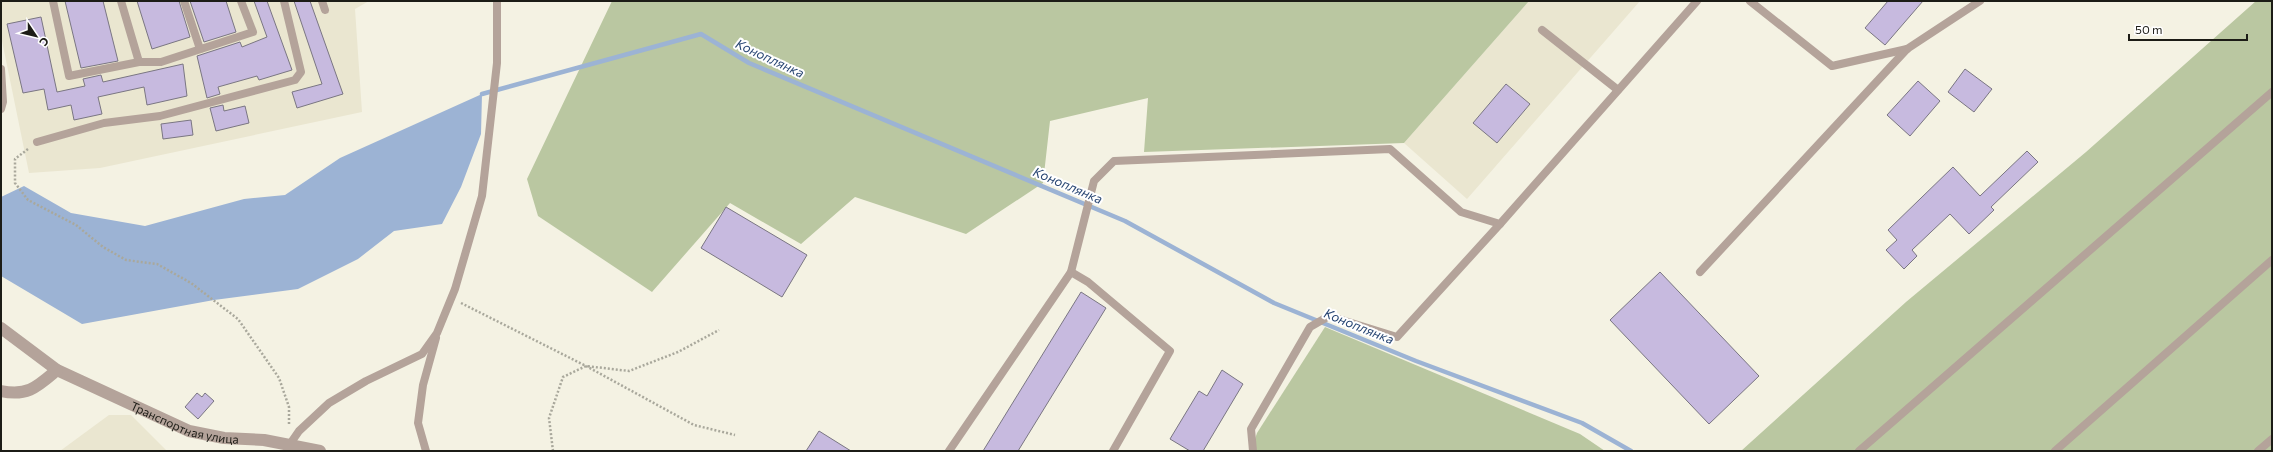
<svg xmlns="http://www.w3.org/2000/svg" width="2273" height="452" font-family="Commissioner,sans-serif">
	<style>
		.built { fill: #eae6d0 }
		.green { fill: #bac7a1 }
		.water { fill: #9cb3d4 }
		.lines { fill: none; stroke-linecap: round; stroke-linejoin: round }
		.stream { stroke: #9cb3d4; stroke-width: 4.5 }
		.building { fill: #c7badf; stroke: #7a7682 }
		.path { stroke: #a9a89c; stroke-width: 2.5; stroke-dasharray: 2 2; stroke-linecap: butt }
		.service { stroke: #b4a39a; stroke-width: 8 }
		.minor { stroke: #b4a39a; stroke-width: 12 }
		.labels { text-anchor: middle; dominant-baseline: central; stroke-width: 4; stroke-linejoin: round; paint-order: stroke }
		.street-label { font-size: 12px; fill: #1c1c16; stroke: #fff }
		.water-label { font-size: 13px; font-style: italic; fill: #274572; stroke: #fff }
	</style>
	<rect width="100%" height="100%" fill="#f4f2e3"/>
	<!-- built -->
	<g class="built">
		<path d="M1,1H369L355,9L362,112L100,168L29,173L1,36Z"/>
		<path d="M1529,1H1640L1467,199L1404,143Z"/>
		<path d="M109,415H131L167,451H60Z"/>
	</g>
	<!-- green -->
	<g class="green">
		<path d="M612,1H1529L1404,143L1144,152L1148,98L1050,121L1043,183L966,234L855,197L801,244L730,203L652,292L538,216L527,179Z"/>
		<path d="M2256,1H2272V451H1741L1906,302L2086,152Z"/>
		<path d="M1325,327L1580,434L1605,451H1251L1257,433Z"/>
	</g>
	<!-- water -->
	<path class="water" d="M482,94L481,134L461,187L442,224L394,231L358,259L298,289L214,300L82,324L1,276V197L24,186L71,213L145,226L244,199L285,195L340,158Z"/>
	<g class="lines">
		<!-- stream -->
		<path class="stream" d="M482,94L701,34L749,63L1125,221L1274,303L1416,361L1582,423L1631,451"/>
	</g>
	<!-- building -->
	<g class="building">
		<path d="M65,1H103L118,61L81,68Z"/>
		<path d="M137,1H179L190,37L152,49Z"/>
		<path d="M190,1H226L236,32L204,42Z"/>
		<path d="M254,1H267L292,70L259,80L257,76L218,87L220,94L207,98L197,56L240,42L242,47L267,37Z"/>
		<path d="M294,1H310L343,94L297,108L292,92L322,84Z"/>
		<path d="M1888,1H1923L1885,45L1865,28Z"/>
		<path d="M41,17L57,92L85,86L83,79L101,75L103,82L183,64L187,96L147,105L144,87L98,97L102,114L74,120L71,105L48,110L44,89L23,93L7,24Z"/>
		<path d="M1965,69L1992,89L1974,112L1948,92Z"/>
		<path d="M1918,81L1940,101L1910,136L1887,115Z"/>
		<path d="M1506,84L1530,104L1497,143L1473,123Z"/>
		<path d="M223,105L224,111L245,106L249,123L216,131L210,108Z"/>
		<path d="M191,120L193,135L163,139L161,124Z"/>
		<path d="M2027,151L2038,162L1991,207L1994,210L1969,234L1950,214L1912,250L1917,256L1904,269L1886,250L1897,240L1888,230L1953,167L1980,196Z"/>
		<path d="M726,207L807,255L782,297L701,248Z"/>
		<path d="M1660,272L1759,376L1709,424L1610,320Z"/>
		<path d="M1081,292L1106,308L1018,451H983Z"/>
		<path d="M1222,370L1243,384L1203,451H1190L1170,439L1199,391L1207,396Z"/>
		<path d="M197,393L202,397L205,393L214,401L198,419L185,407Z"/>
		<path d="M819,431L851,451H806Z"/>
	</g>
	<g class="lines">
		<!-- path -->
		<g class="path">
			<path d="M28,149L15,159V183L28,200L76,225L103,247L126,260L157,264L191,283L238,319L279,378L289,407V424"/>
			<path d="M461,303L586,366L694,425L735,435"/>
			<path d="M553,451L549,418L563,377L586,366L629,371L678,352L719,330"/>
		</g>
		<!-- service -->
		<g class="service">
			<path d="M53,1L69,76L139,62H161L253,32L241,1"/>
			<path d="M121,1L139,62"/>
			<path d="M184,1L200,49"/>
			<path d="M322,1L325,10"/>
			<path d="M1750,1L1832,66L1907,49"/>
			<path d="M1542,30L1618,90"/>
			<path d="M1,69L3,102L1,109"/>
			<path d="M37,142L104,123L160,116L295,80L301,72L284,1"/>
			<path d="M1071,272L1088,282L1170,351L1113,451"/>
			<path d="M1700,272L1907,49L1980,1"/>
			<path d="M290,444L299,431L329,403L366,381L422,354L437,333L455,289L482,196L497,63V1"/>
			<path d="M426,451L418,423L423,385L436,338"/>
			<path d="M949,451L1071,272L1094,181L1114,161L1390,149L1461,212L1500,224L1697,1"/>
			<path d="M1253,451L1251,429L1310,327L1329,316L1397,337L1500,224"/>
			<path d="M1859,451L2272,92"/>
			<path d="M2055,451L2272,260"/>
			<path d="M2258,451L2272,439"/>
		</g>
		<!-- minor -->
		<g class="minor">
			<path id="s1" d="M1,328L57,370L189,431L224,438L264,440L320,451"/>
			<path d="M1,391C28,397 38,386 57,370"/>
		</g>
	</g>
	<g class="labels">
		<!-- street labels -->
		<g class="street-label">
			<text stroke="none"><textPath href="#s1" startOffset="209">Транспортная улица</textPath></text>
		</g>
		<!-- water labels -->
		<g class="water-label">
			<text transform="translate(770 58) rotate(25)">Коноплянка</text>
			<text transform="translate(1068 185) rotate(23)">Коноплянка</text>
			<text transform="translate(1359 326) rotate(22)">Коноплянка</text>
		</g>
	</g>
	<!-- border -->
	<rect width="2273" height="452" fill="none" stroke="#1c1c16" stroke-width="4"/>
	<!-- north arrow -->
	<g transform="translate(36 36) rotate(125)" stroke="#ffffff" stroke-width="3" paint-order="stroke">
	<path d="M0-3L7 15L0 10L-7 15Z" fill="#1c1c16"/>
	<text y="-6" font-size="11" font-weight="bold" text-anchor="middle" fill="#1c1c16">С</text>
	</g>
	<!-- scale -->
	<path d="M2129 34v6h118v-6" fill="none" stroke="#1c1c16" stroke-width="2"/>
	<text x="2135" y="34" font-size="12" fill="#1c1c16" stroke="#ffffff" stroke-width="3" paint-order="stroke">50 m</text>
</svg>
